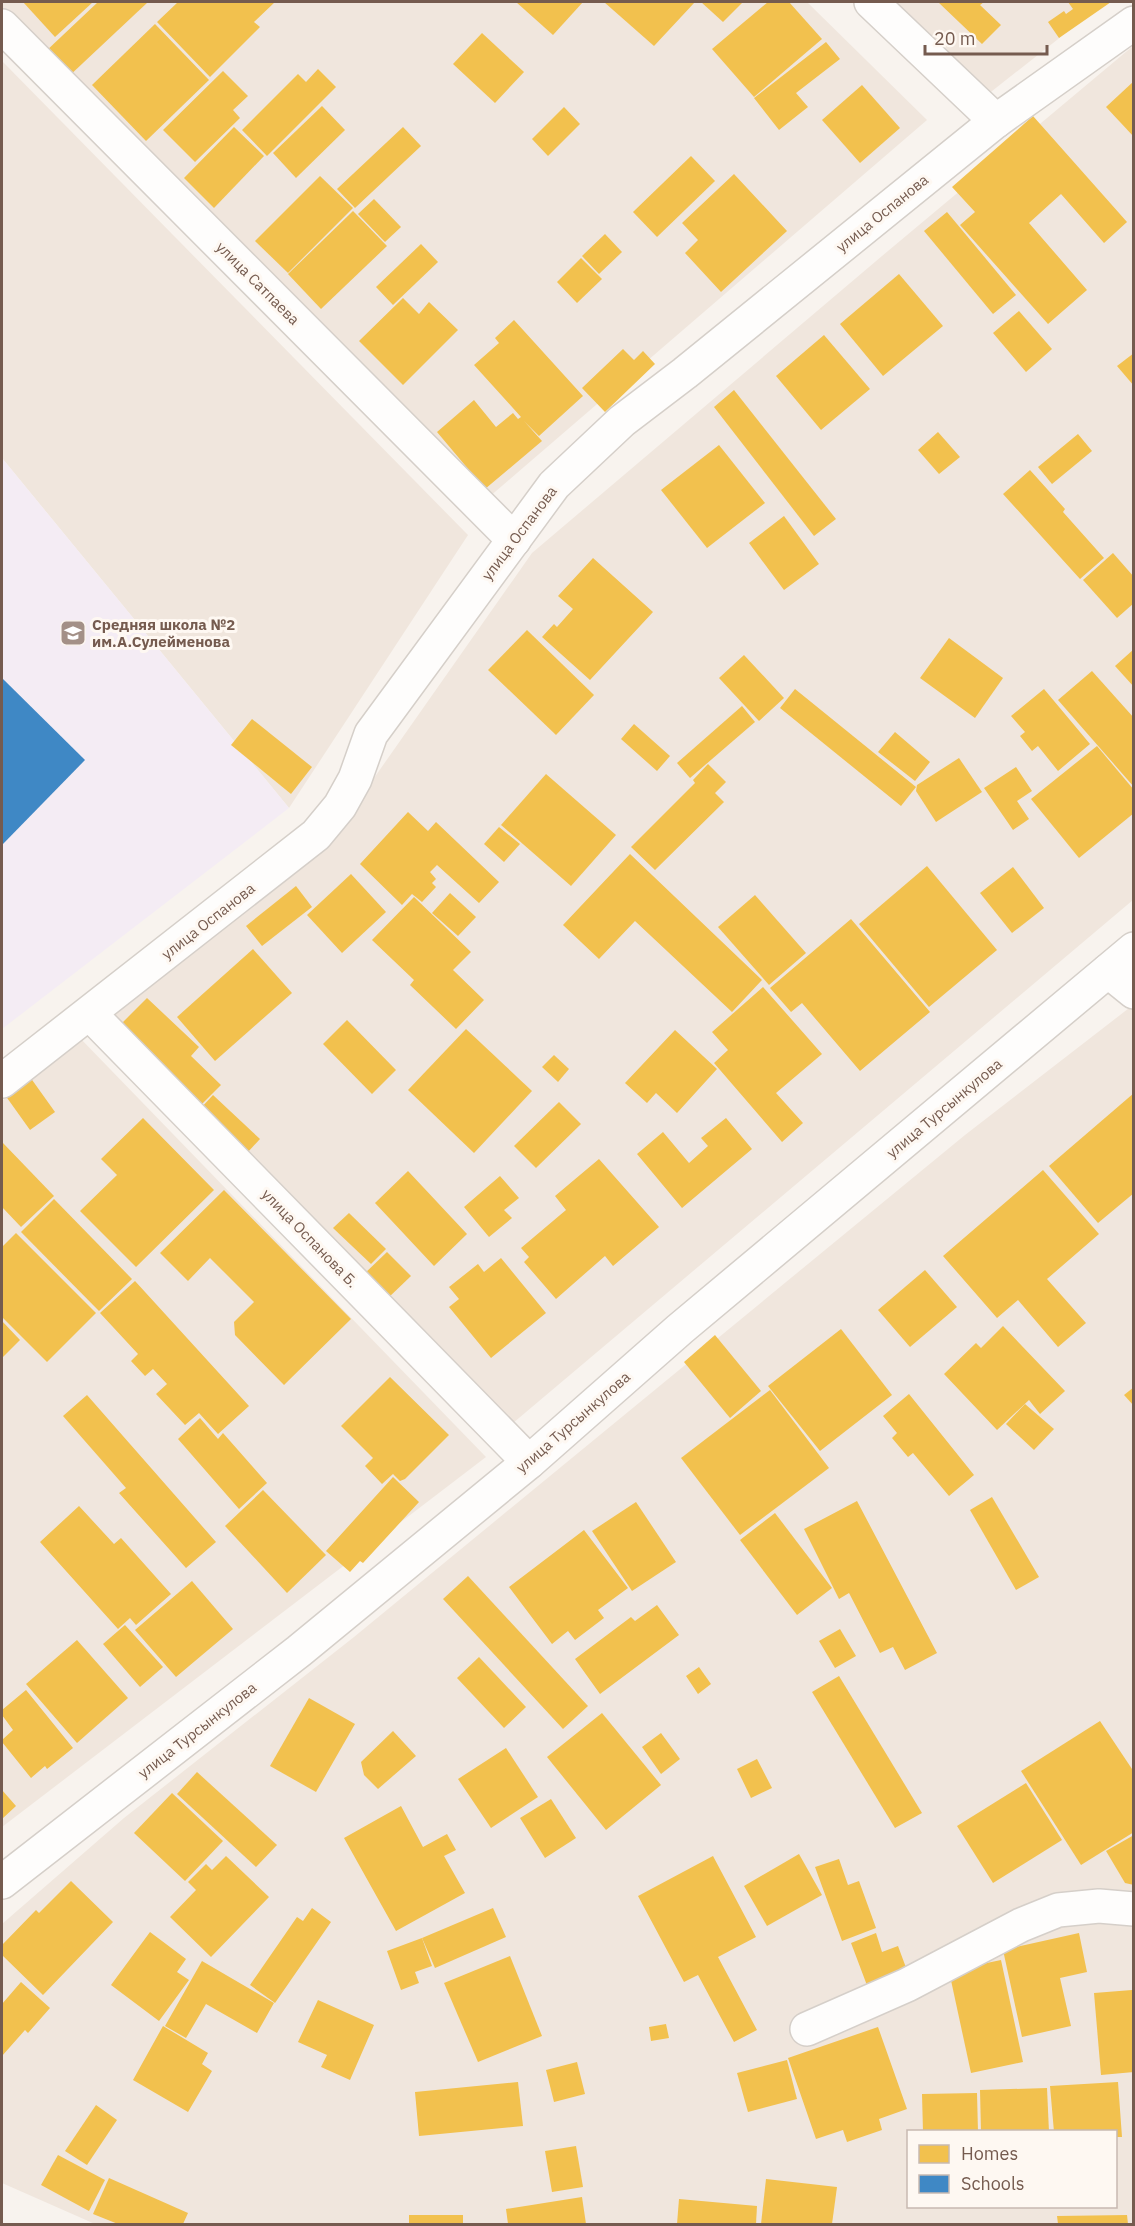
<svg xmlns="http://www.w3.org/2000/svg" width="1135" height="2226" font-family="'IBM Plex Sans',sans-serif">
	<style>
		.residential { fill: #f0e6dd; fill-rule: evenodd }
		.education { fill: #f4ecf4 }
		.homes { fill: #f2c14e }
		.schools { fill: #3f88c5 }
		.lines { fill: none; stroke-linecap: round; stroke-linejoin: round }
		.minor-casing { stroke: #d5cfc9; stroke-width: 36 }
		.minor { stroke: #fefdfc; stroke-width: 33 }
		.labels { text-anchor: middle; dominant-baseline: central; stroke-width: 6; stroke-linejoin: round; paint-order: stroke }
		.street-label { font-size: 15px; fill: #755b4f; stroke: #fef8f2 }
		.poi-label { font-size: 15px; font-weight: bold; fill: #755b4f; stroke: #fef8f2; text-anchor: start }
	</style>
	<rect width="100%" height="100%" fill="#f8f3ee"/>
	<!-- residential -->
	<g class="residential">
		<path d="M2,2H807L927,120L474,510L2,24Z"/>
		<path d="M857,2H1105L968,110Z"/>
		<path d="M1133,46V900L494,1439L98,1021L327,845L532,553L882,256Z"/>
		<path d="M2,61L468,535L289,808L2,458Z"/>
		<path d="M1133,1005V2224H95L2,2183V1924L124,1818L354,1637L965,1135ZM908,2132H1116V2206H908Z"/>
		<path d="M79,1037L486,1457L2,1827V1101Z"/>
	</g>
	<!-- education -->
	<path class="education" d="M2,458L289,808L2,1029Z"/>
	<!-- homes -->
	<g class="homes">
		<path d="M23,2H93L55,37Z"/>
		<path d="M98,2H148L67,78L44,53Z"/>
		<path d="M178,2H275L254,22L260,27L210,77L157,22Z"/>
		<path d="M516,2H583L553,35Z"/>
		<path d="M604,2H695L654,46Z"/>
		<path d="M701,2H743L723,22Z"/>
		<path d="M768,2H789L822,39L754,97L712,49Z"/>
		<path d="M938,2H984L980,5L1001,25L982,44Z"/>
		<path d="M1068,2H1111L1059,38L1048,22L1064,11L1066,14L1073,9Z"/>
		<path d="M155,24L209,80L146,141L92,85Z"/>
		<path d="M482,33L524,72L495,103L453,64Z"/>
		<path d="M826,42L840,59L796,93L808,107L779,130L754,98Z"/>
		<path d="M318,69L336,87L267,156L242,130L298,74L306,82Z"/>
		<path d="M223,71L248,96L233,110L240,118L195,162L163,130Z"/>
		<path d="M1134,81V137L1106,107Z"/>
		<path d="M862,85L900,128L860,163L822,120Z"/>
		<path d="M322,106L345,130L296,178L273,153Z"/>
		<path d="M564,107L580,124L548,156L532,139Z"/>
		<path d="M1033,116L1127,222L1104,243L1061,194L1029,223L1087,290L1048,324L960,225L975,212L952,187Z"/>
		<path d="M234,127L264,156L214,208L184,178Z"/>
		<path d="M403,127L421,146L355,208L337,189Z"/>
		<path d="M691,156L715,181L657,237L633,212Z"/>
		<path d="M734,174L787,231L721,292L685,253L698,240L682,223Z"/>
		<path d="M320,176L353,208L288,273L255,241Z"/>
		<path d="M374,199L401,227L385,242L358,214Z"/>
		<path d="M353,211L387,246L321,309L288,274Z"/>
		<path d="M947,212L1016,295L993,314L924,231Z"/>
		<path d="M605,234L622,252L599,274L582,256Z"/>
		<path d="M421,244L438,262L393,305L376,287Z"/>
		<path d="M581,258L602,279L577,303L557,282Z"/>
		<path d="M899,274L943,326L883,376L840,324Z"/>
		<path d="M403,298L419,314L429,302L458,330L403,385L359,341Z"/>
		<path d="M1019,311L1052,349L1026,372L993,333Z"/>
		<path d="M514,320L583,396L539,436L524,421L542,441L485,489L437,432L474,400L496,427L513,413L518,419L521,417L474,365L499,343L495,338Z"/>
		<path d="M824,335L870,389L821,430L776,376Z"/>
		<path d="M623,349L634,360L643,351L655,364L605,412L582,388Z"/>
		<path d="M1134,353V386L1117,366Z"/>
		<path d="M734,390L836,519L814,536L714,407Z"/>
		<path d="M938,432L960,457L939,474L918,450Z"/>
		<path d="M1078,434L1092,451L1052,484L1038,467Z"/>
		<path d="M719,445L765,503L707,548L661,490Z"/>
		<path d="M1030,470L1065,509L1063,512L1104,558L1080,579L1003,494Z"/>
		<path d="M784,516L819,564L784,590L749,543Z"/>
		<path d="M1113,553L1134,577V603L1117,618L1083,580Z"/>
		<path d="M593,558L653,612L590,680L542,637L554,624L557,627L573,609L558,596Z"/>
		<path d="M527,630L594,695L556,735L488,670Z"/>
		<path d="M949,638L1003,678L975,718L920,678Z"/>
		<path d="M1134,649V687L1115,666Z"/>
		<path d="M744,655L784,698L759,721L719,678Z"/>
		<path d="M1092,671L1134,718V787L1058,700Z"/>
		<path d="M795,689L916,787L901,806L780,708Z"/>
		<path d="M1044,689L1090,744L1058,771L1038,746L1032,751L1020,736L1025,732L1011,716Z"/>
		<path d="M742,706L755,722L690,778L677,763Z"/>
		<path d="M252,719L312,767L291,794L231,745Z"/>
		<path d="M634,724L670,756L657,771L621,739Z"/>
		<path d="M895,732L930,762L915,781L878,752Z"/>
		<path d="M1097,746L1134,790V813L1079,858L1031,799Z"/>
		<path d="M959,758L982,792L936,822L916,791L917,785Z"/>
		<path d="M708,764L726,782L715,793L724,802L655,870L631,847L695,783L693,780Z"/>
		<path d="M1016,767L1032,791L1017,801L1029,819L1013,830L984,788Z"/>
		<path d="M546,774L616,835L571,886L501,825Z"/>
		<path d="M408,812L428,831L436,822L499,882L479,903L437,865L430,872L436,879L432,883L436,887L422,902L412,894L402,905L360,864Z"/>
		<path d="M499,827L520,844L504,862L484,844Z"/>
		<path d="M630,854L762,980L732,1012L635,921L599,959L563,925Z"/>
		<path d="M927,866L997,950L929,1007L859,924Z"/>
		<path d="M1013,867L1044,908L1012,933L980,893Z"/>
		<path d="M351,874L386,912L342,953L307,915Z"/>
		<path d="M296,886L312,907L262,946L246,926Z"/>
		<path d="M450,893L476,917L458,936L432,913Z"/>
		<path d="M755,895L806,953L769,985L718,927Z"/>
		<path d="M414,897L471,952L453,970L484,1000L456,1029L410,985L414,980L372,940Z"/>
		<path d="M851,919L930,1012L860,1071L802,1003L791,1012L770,988Z"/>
		<path d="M253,949L292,993L215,1061L177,1017Z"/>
		<path d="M763,987L822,1054L776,1093L803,1123L782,1142L714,1063L728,1050L712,1032Z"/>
		<path d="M147,998L199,1047L191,1056L221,1085L201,1105L119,1026Z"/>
		<path d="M347,1020L396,1070L372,1094L323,1044Z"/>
		<path d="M466,1029L532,1091L474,1153L408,1090Z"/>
		<path d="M675,1030L717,1069L677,1113L656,1093L647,1103L625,1083Z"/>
		<path d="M554,1055L569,1069L558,1082L542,1067Z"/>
		<path d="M30,1077L55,1112L30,1130L5,1095Z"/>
		<path d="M1134,1093V1193L1098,1223L1049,1166Z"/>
		<path d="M213,1095L260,1139L247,1153L200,1109Z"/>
		<path d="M559,1102L581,1124L536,1168L514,1146Z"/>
		<path d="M143,1118L214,1190L136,1267L80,1211L117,1175L101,1159Z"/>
		<path d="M726,1118L752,1149L682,1208L637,1154L663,1132L689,1163L708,1146L701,1138Z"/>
		<path d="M2,1142L54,1196L21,1227L2,1207Z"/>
		<path d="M599,1159L659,1227L613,1266L605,1256L556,1299L524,1262L529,1257L521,1248L566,1210L555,1196Z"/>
		<path d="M1043,1170L1099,1234L1047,1279L1086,1323L1058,1347L1018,1300L997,1318L943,1256Z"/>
		<path d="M408,1171L467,1234L434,1266L375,1203Z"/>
		<path d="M500,1176L519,1198L504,1210L512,1218L489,1237L464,1207Z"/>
		<path d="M224,1190L351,1319L284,1385L235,1335L234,1322L254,1302L210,1258L188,1281L160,1253Z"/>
		<path d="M54,1199L132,1279L99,1311L21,1232Z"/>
		<path d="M349,1213L386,1249L371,1264L333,1228Z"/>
		<path d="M16,1233L96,1313L47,1362L2,1317V1247Z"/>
		<path d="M387,1252L411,1276L386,1300L362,1276Z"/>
		<path d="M501,1258L546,1313L491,1358L449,1307L459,1299L449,1287L478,1264L484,1272Z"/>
		<path d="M925,1270L957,1307L910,1347L878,1310Z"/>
		<path d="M135,1281L249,1406L218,1434L199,1413L185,1425L156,1394L167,1384L153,1369L145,1376L131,1361L138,1354L100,1313Z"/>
		<path d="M2,1321L20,1340L2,1358Z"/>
		<path d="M1003,1326L1065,1391L1040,1414L1029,1400L997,1430L944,1374L976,1343L981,1348Z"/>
		<path d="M841,1329L892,1395L820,1451L768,1386Z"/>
		<path d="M715,1335L761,1391L730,1418L684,1362Z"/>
		<path d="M390,1377L449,1435L405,1479L400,1481L393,1474L382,1484L365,1466L373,1458L341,1426Z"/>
		<path d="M1134,1387V1406L1124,1395Z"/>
		<path d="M770,1390L829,1468L740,1535L681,1458Z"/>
		<path d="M909,1394L974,1475L949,1496L913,1453L908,1457L892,1438L897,1433L883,1416Z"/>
		<path d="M87,1395L216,1542L186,1568L119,1493L126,1488L63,1416Z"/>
		<path d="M1025,1404L1054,1429L1034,1450L1006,1424Z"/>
		<path d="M200,1418L218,1439L223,1433L267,1483L239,1509L178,1439Z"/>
		<path d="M393,1477L419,1502L363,1563L360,1561L350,1572L326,1551Z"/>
		<path d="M263,1490L326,1555L287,1593L225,1526Z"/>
		<path d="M992,1497L1039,1577L1016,1590L970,1510Z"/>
		<path d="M857,1501L937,1653L905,1670L893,1647L880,1653L849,1593L839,1599L804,1529Z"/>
		<path d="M636,1502L676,1562L632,1591L592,1531Z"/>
		<path d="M79,1506L114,1544L121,1538L171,1594L136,1625L130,1618L118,1629L40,1542Z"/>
		<path d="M775,1513L832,1588L797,1615L740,1540Z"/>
		<path d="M584,1530L628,1588L598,1610L604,1618L575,1640L568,1631L552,1644L509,1587Z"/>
		<path d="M468,1576L588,1706L563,1729L443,1599Z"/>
		<path d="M192,1581L233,1629L176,1677L135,1630Z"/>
		<path d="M657,1605L679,1635L600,1694L575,1659L631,1617L635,1621Z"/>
		<path d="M125,1625L163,1667L140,1687L103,1644Z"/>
		<path d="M840,1629L856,1656L835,1668L819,1641Z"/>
		<path d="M77,1640L128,1698L77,1743L26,1684Z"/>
		<path d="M479,1657L526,1707L504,1728L457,1678Z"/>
		<path d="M699,1667L711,1684L698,1694L686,1676Z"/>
		<path d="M839,1676L922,1813L895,1828L812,1692Z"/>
		<path d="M26,1690L73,1748L47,1769L45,1766L31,1778L2,1742V1740L13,1730L2,1715V1710Z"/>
		<path d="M309,1698L355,1724L316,1792L270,1766Z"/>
		<path d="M602,1713L661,1785L606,1830L547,1757Z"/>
		<path d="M1100,1721L1134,1772V1832L1081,1865L1021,1771Z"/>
		<path d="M393,1731L416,1756L378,1789L364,1775L361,1762Z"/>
		<path d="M661,1733L680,1759L661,1774L642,1747Z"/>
		<path d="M506,1748L538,1797L491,1828L458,1779Z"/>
		<path d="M757,1759L772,1788L751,1798L737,1769Z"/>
		<path d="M197,1772L277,1845L256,1867L177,1794Z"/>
		<path d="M1026,1783L1062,1840L993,1883L957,1826Z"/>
		<path d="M2,1790L16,1806L2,1819Z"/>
		<path d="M172,1793L223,1841L185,1881L134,1833Z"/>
		<path d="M551,1799L576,1838L545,1858L520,1818Z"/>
		<path d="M401,1806L423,1847L447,1834L456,1850L444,1856L465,1893L396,1931L344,1838Z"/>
		<path d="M1134,1835V1885L1125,1883L1106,1851Z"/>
		<path d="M799,1854L822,1895L767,1926L744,1886Z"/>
		<path d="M226,1856L269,1897L211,1957L170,1917L196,1890L188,1882L206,1864L212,1870Z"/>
		<path d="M713,1856L756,1937L718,1957L757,2030L734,2042L698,1975L684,1982L638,1896Z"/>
		<path d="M839,1859L848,1885L859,1881L876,1928L842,1941L815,1867Z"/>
		<path d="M71,1881L113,1922L43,1995L2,1955V1945L36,1910L39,1913Z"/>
		<path d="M312,1908L331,1922L275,2003L250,1985L297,1917L303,1921Z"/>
		<path d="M493,1908L506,1937L435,1968L422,1938Z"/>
		<path d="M150,1932L186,1959L177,1972L189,1980L159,2021L111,1985Z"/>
		<path d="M876,1933L882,1952L898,1946L908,1973L868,1988L851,1943Z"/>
		<path d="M1079,1933L1087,1972L1060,1978L1071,2026L1022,2037L1003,1950Z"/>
		<path d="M422,1938L432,1966L415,1972L419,1983L401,1990L387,1951Z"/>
		<path d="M510,1956L542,2036L478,2062L444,1983Z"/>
		<path d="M1001,1960L1023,2062L971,2073L949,1971Z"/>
		<path d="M202,1961L274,2003L257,2033L206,2004L186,2038L165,2026Z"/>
		<path d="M21,1982L50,2008L28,2033L25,2030L2,2056V2004Z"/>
		<path d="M1132,1990L1134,2072L1101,2075L1094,1993Z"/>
		<path d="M318,2000L374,2025L350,2080L321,2067L327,2055L298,2042Z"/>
		<path d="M666,2024L669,2038L651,2041L649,2027Z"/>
		<path d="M163,2026L208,2053L202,2064L212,2071L188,2112L133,2080Z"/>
		<path d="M878,2027L907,2109L879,2119L882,2130L847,2142L843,2130L816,2139L788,2058Z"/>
		<path d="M787,2060L797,2099L748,2112L737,2073Z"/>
		<path d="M577,2062L585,2094L554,2102L546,2070Z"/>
		<path d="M518,2082L523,2126L419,2136L415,2092Z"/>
		<path d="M1118,2082L1122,2137H1116V2132H1054L1050,2086Z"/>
		<path d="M1047,2088L1049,2132H981L980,2090Z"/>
		<path d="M977,2093L978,2132H923L922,2094Z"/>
		<path d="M96,2105L117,2120L87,2165L65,2151Z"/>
		<path d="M576,2146L583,2187L552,2192L545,2151Z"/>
		<path d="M58,2155L105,2180L89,2211L41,2185Z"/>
		<path d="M109,2178L188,2213L183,2224H118L93,2214Z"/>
		<path d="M766,2179L837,2187L832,2224H761Z"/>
		<path d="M582,2197L586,2224H508L506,2209Z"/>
		<path d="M679,2199L757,2206L756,2224H677Z"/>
		<rect x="409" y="2215" width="54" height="9"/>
		<path d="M1127,2215L1128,2224H1058L1057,2216Z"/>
	</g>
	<!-- schools -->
	<path class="schools" d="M2,678L85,760L2,845Z"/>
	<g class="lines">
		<!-- minor casing -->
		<g class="minor-casing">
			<g id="minor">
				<path d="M871,2L996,121"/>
				<path d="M2,26L514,540"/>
				<path d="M1108,971L1134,992"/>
				<path d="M90,1014L529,1462"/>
				<path d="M2,1081L316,835L340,806L355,779L371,734L554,485L622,421L685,373L996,121L1134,23"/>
				<path d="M2,1882L299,1651L529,1462L680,1329L1134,949"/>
				<path d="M807,2029L907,1985L1021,1925L1058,1910L1099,1906L1134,1909"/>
			</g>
		</g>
		<!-- minor -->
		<use href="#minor" class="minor"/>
	</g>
	<!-- icons -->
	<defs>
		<g id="school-square" transform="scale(1.35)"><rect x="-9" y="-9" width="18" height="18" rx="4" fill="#a39087" stroke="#fef8f2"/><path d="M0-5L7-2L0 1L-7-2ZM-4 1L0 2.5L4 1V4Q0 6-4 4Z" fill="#fff"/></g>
	</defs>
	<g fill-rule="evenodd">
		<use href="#school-square" x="73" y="633"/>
	</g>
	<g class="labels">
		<!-- street labels -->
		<g class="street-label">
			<text transform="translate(882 213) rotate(-39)">улица Оспанова</text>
			<text transform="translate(258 283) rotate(45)">улица Сатпаева</text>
			<text transform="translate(519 533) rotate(-53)">улица Оспанова</text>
			<text transform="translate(208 921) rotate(-38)">улица Оспанова</text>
			<text transform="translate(944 1108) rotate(-40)">улица Турсынкулова</text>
			<text transform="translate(310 1238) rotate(46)">улица Оспанова Б.</text>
			<text transform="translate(573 1422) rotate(-41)">улица Турсынкулова</text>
			<text transform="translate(197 1730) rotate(-38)">улица Турсынкулова</text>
		</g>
		<!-- poi labels -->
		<g class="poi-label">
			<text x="92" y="624">Средняя школа №2<tspan x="92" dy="17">им.А.Сулейменова</tspan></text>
		</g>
	</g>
	<!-- border -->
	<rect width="1135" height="2226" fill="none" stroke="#755b4f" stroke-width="6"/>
	<!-- legend -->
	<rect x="907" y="2130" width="210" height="78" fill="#fef8f2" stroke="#c7b9b1" stroke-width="1.5"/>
	<rect x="919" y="2145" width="30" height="18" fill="#f2c14e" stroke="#c7b9b1" stroke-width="1.5"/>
	<text x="961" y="2160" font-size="18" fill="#755b4f">Homes</text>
	<rect x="919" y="2175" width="30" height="18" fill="#3f88c5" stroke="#c7b9b1" stroke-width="1.5"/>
	<text x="961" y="2190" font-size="18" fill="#755b4f">Schools</text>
	<!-- scale -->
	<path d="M925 45v9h122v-9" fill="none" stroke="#755b4f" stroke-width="3"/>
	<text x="934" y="45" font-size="18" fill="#755b4f" stroke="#fef8f2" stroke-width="4.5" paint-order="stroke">20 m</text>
</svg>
